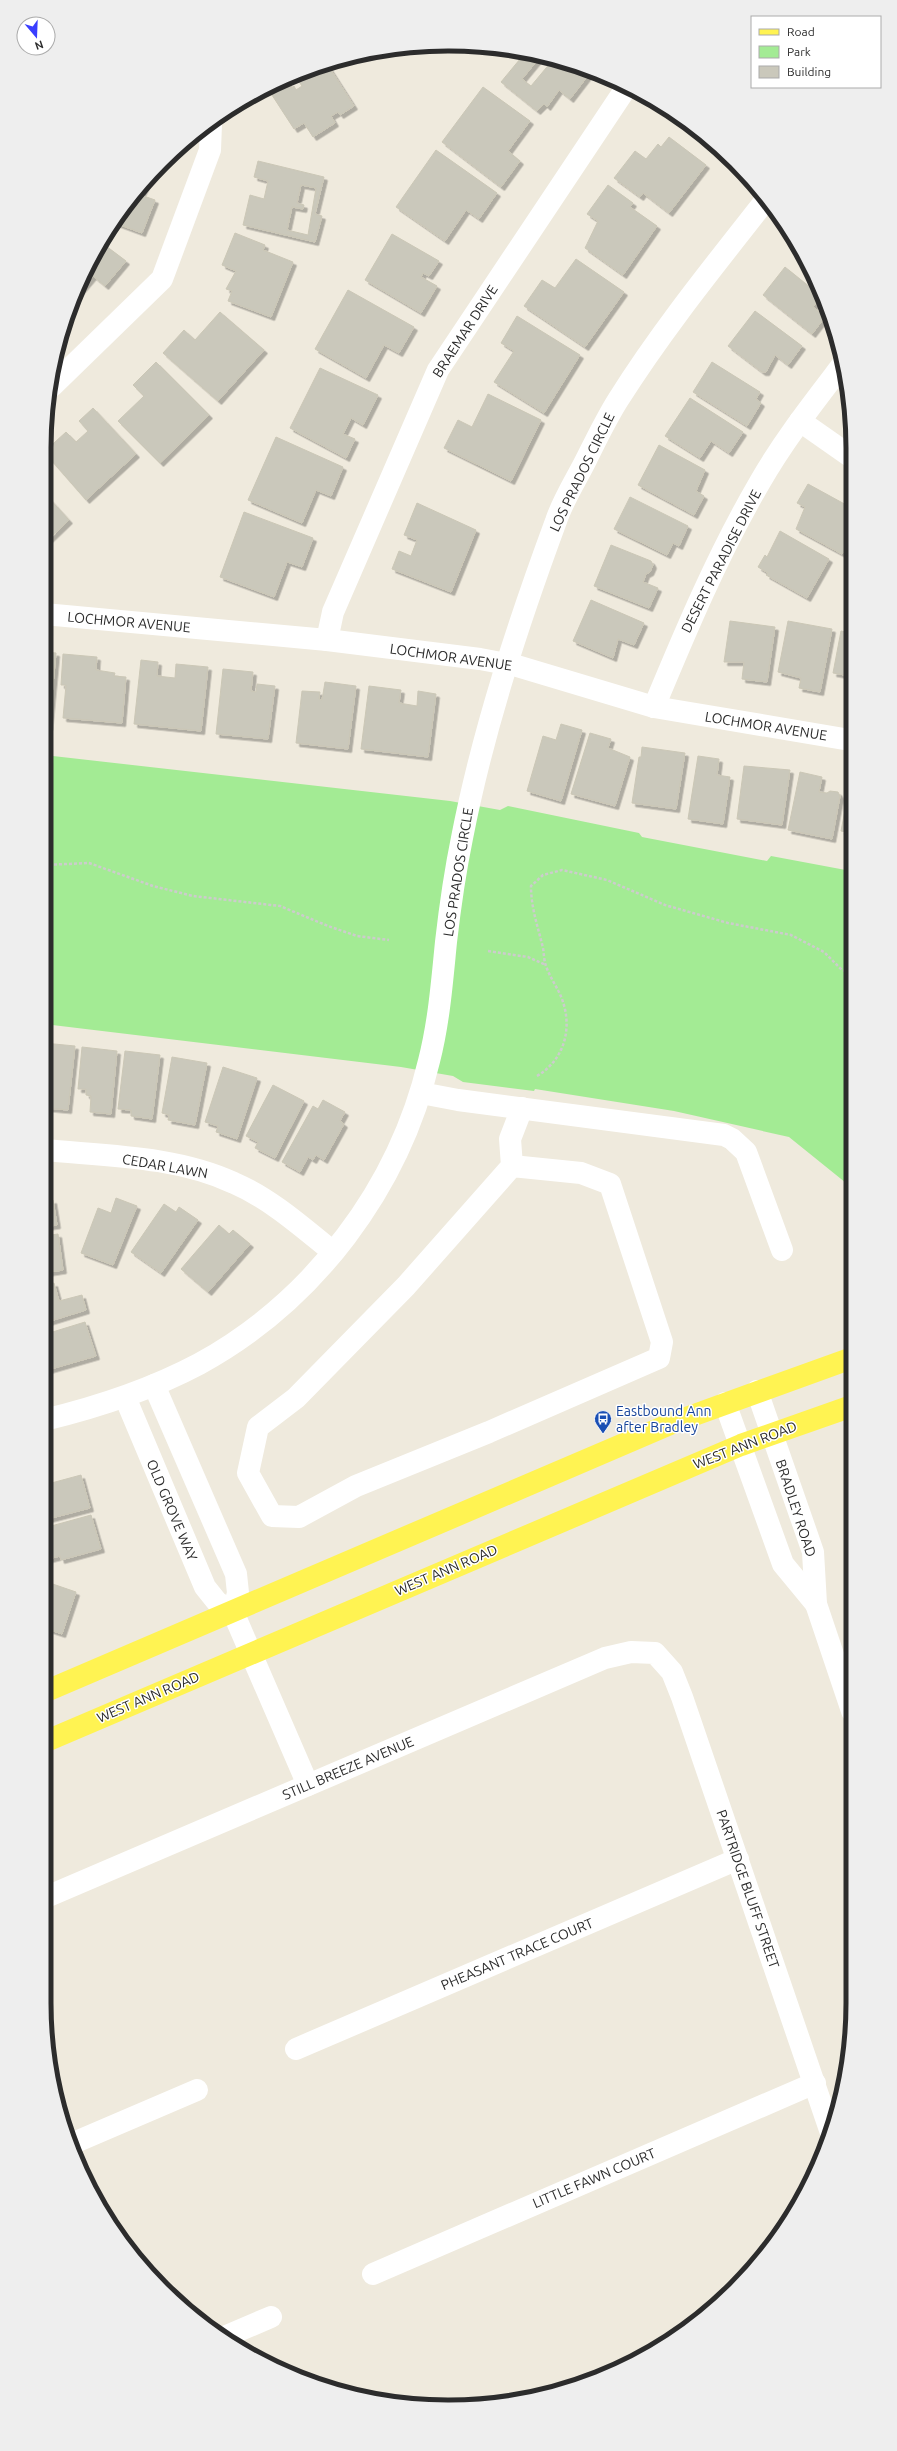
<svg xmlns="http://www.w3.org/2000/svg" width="897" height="2451" font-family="Ubuntu,sans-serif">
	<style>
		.green { fill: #a3eb94 }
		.building { fill: #cac8bb; stroke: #cbc7b6; fill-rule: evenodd; filter: url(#shadow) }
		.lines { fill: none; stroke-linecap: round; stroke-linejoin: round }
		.path { stroke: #ccc; stroke-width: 2.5; stroke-dasharray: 3 2; stroke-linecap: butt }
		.minor { stroke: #fff; stroke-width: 22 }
		.major { stroke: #fff352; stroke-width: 22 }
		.labels { text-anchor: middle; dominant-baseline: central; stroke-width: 3; stroke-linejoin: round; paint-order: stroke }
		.street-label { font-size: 14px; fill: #2c2c2c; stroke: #fff }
		.transit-label { font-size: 14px; fill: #164399; stroke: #fff; text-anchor: start }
		.rim { fill: none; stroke: #2c2c2c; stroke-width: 5 }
	</style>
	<defs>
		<filter id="shadow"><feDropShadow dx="3.5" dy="3.5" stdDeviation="0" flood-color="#0004"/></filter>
	</defs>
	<rect width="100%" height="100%" fill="#efeadd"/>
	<!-- green -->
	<path class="green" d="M44,755L450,801L500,810L508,806L639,833L642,837L767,861L771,856L851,871V1187L789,1137L674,1111L535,1089L534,1091L463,1082L453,1076L401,1067L44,1024Z"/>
	<!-- building -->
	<g class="building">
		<path d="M525,53L541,56L522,79L531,86L551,62L544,56L553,58L590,73L570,99L559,90L547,107L544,104L537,111L501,82Z"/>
		<path d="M327,64L354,106L340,115L338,112L331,116L335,123L313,137L304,123L294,129L270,92L287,82L291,88L294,86L296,90L302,86L295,76Z"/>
		<path d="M483,87L530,121L508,151L520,161L501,187L442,142Z"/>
		<path d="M679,117L695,128L701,133L677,120Z"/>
		<path d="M669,137L706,165L669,213L643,193L640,197L614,178L635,151L646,159L658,144L661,147Z"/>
		<path d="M436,150L497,193L479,219L466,210L445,241L396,207Z"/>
		<path d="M258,161L324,177L315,214L322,216L315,242L243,225L250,195L264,199L268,181L254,177ZM301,185L316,188L308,235L287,230L292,207L303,209L304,205L297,203Z"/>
		<path d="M148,181L141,195L155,200L142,233L115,223L127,202Z"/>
		<path d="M608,185L633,203L630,207L657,226L623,275L585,248L598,221L587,214Z"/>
		<path d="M235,233L265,245L263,250L293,262L271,317L228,301L232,291L226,289L236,271L222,265Z"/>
		<path d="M392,234L439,261L429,276L423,273L421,277L437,286L421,313L365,280Z"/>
		<path d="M102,243L126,261L105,286L93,276L76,296L86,270Z"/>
		<path d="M576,259L624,292L585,347L524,306L542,280L555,288Z"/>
		<path d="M785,267L821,296L813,307L825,317L812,334L763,295Z"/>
		<path d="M348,290L414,327L399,353L384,345L366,378L315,349Z"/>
		<path d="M755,311L802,346L788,365L775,355L766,372H762L728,346Z"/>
		<path d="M220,312L264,350L218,401L163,353L184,330L195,340Z"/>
		<path d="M517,316L580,355L544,413L494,382L514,351L501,343Z"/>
		<path d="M156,362L209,415L160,463L118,421L144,396L133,385Z"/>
		<path d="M712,362L760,392L756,399L761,403L747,426L693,392Z"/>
		<path d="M320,368L378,395L363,425L351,418L343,434L355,439L346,458L290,428Z"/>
		<path d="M488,394L541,420L511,481L444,448L458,420L472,427Z"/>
		<path d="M690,398L743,432L729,453L711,441L700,458L665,436Z"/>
		<path d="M93,408L136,454L86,500L44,452L66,432L76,442L88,431L79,421Z"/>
		<path d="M276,437L343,467L331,496L316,490L302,523L248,500Z"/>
		<path d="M659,445L705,470L696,491L704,496L694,515L638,485Z"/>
		<path d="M808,484L850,507V540L842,554L796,529L805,507L797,503Z"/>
		<path d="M44,488L49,493L46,495L69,520L44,544V538L53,530L46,523L44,525V504L47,501L44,498Z"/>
		<path d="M630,497L688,526L679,546L673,543L667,555L614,529Z"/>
		<path d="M417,503L476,530L451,592L392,569L399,551L411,556L417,540L404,535Z"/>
		<path d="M244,512L313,538L302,567L287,562L274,597L220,577Z"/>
		<path d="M780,531L829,559L807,598L766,575L768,573L758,567L765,555L767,557Z"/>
		<path d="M611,545L651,561L653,565L650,572L646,574L643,582L658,588L649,608L594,586Z"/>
		<path d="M591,600L644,623L634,645L618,639L613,658L573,641Z"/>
		<path d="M730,621L775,627L767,682L742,679L744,662H724Z"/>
		<path d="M788,621L832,629L820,692L799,688L801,678L778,672Z"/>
		<path d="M841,631L850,633V676L833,673Z"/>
		<path d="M44,652L56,653L49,727H44Z"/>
		<path d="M63,654L97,657L96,670L115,673L114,676L126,677L122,723L63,718L66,685H61Z"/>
		<path d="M141,660L158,662L157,676L175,678L176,664L208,667L201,731L134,724Z"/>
		<path d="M223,669L253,672L251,691L256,692L257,684L275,686L268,739L216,734Z"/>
		<path d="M325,682L356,686L348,749L296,743L302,691L320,692L319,699L322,700Z"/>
		<path d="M369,686L401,690L399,703L417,706L418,691L436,694L428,757L361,749Z"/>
		<path d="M561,724L582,730L561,801L527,791L543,736L556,740Z"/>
		<path d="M590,733L611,739L608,748L630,757L615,806L571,794Z"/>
		<path d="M642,747L685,753L676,809L632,803L639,757H641Z"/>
		<path d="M698,756L719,759L717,775L730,777L723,824L688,819Z"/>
		<path d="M744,766L790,770L782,825L737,819Z"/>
		<path d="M800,772L822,777L819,792L827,793L830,791L838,792L840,796L832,839L788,830Z"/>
		<path d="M849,790H850V833L841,831Z"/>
		<path d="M44,1043L75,1046L68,1110L46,1108V1102H44Z"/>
		<path d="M82,1047L117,1051L111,1114L90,1112L91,1096L86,1095V1089H78Z"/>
		<path d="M125,1051L160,1055L152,1119L131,1116V1110L118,1109Z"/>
		<path d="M172,1057L207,1063L195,1125L168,1120L169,1115L162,1113Z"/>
		<path d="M223,1067L257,1078L237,1139L216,1132L218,1126L205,1122Z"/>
		<path d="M273,1085L304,1101L275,1158L255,1148L258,1142L246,1136Z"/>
		<path d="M323,1100L345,1112L340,1121L344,1124L324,1160L316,1155L313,1160L308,1157L300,1172L282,1162L313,1106L318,1109Z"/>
		<path d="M116,1198L137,1206L113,1265L81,1253L98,1208L111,1213Z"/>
		<path d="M53,1200L57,1225L44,1227V1202Z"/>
		<path d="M164,1204L176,1212L179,1207L198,1220L161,1273L131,1252Z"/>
		<path d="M219,1225L229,1234L233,1230L250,1244L208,1292L181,1269Z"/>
		<path d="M58,1234L63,1270L44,1273V1236Z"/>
		<path d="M54,1283L59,1301L82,1295L86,1310L44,1323V1286Z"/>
		<path d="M85,1322L96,1356L44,1371V1349H46L45,1343L48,1342L46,1334Z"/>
		<path d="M81,1475L90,1508L44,1520V1485Z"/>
		<path d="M91,1515L101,1549L61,1560L60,1556L49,1559L46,1549L44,1550V1528Z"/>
		<path d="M44,1581L76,1592L62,1634L44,1628Z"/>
	</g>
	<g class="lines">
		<!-- path -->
		<g class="path">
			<path d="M44,865L89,863L153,886L193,896L280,906L328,926L357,936L389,940"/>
			<path d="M488,951L528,957L546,965"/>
			<path d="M537,1076C564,1060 573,1029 562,999C558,988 550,978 546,966C544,961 544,954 543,948C538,927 531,908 531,886L543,875L562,870L607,880L665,905L728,923L791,935L824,952L842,970L851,972"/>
		</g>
		<!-- minor -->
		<g class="minor">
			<path d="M52,386L162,279L210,150L211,124"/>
			<path d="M800,421L850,456"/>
			<path d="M44,614L327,640L480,659L517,666L654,707L850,740"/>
			<path d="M327,640L333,612L438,370L626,88"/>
			<path d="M654,707C686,630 718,554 760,482C784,440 814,402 843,364"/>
			<path d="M421,1093L458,1100L724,1135L732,1139L746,1152L782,1250"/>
			<path d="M44,1150C107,1156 176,1156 234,1183C271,1199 302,1227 333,1252"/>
			<path d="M512,1166L581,1173L610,1184L662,1342L659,1358L489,1432L356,1486L299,1517L272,1516L248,1473L258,1427L296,1398L406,1286L512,1166L510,1139L522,1108"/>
			<path d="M154,1385L236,1574L238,1593L233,1612"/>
			<path d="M757,1391L813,1552L816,1604L852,1711"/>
			<path d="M125,1397L205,1587L217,1602L233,1612L308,1785"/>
			<path d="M725,1403L783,1564L816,1604"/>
			<path d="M44,1420C98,1407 150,1390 199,1364C314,1301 399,1188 429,1061C439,1022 442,982 446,942C450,907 455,872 462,838C483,730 518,624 556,521C563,500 576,480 586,460C596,440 606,419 618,400C662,330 714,266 765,201"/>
			<path d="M44,1898L605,1658L631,1652L655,1653L672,1672L682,1697L830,2130"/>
			<path d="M296,2049L738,1859"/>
			<path d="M71,2144L197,2090"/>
			<path d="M373,2274L815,2083"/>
			<path d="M224,2337L271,2317"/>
		</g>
		<!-- major -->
		<g class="major">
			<path d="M44,1692L675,1422L852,1358"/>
			<path d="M44,1742L741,1445L852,1406"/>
		</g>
	</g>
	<!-- icons -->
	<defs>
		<g id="bus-pin" transform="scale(0.9)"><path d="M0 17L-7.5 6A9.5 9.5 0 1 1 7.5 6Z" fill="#1a4fb4" stroke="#fff"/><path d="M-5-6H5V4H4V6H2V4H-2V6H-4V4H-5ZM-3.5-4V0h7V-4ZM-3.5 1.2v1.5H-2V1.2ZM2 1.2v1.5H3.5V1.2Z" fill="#fff"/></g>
	</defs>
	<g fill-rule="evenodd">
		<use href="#bus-pin" x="603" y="1419"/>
	</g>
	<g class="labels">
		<!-- street labels -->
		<g class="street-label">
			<text transform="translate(465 331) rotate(-57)">BRAEMAR DRIVE</text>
			<text transform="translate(582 472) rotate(-64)">LOS PRADOS CIRCLE</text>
			<text transform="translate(721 561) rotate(-63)">DESERT PARADISE DRIVE</text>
			<text transform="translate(129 622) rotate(5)">LOCHMOR AVENUE</text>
			<text transform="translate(451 657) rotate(8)">LOCHMOR AVENUE</text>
			<text transform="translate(766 726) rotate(9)">LOCHMOR AVENUE</text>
			<text transform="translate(458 872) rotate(-81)">LOS PRADOS CIRCLE</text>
			<text transform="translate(165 1166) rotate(10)">CEDAR LAWN</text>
			<text transform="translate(745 1445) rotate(-21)">WEST ANN ROAD</text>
			<text transform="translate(796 1508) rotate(72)">BRADLEY ROAD</text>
			<text transform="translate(172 1510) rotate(67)">OLD GROVE WAY</text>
			<text transform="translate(446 1570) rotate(-23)">WEST ANN ROAD</text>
			<text transform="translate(148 1697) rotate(-23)">WEST ANN ROAD</text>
			<text transform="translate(348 1768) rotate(-23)">STILL BREEZE AVENUE</text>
			<text transform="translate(748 1889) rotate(71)">PARTRIDGE BLUFF STREET</text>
			<text transform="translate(517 1954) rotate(-23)">PHEASANT TRACE COURT</text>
			<text transform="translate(594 2178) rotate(-23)">LITTLE FAWN COURT</text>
		</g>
		<!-- transit labels -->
		<g class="transit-label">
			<text x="616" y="1411">Eastbound Ann<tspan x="616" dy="16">after Bradley</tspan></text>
		</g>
	</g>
	<!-- crop -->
	<path d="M0 0H897V2451H0ZM448 51H449A397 397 0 0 1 846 448V2003A397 397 0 0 1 449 2400H448A397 397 0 0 1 51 2003V448A397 397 0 0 1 448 51Z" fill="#eee" fill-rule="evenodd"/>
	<path class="rim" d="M448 51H449A397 397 0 0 1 846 448V2003A397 397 0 0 1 449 2400H448A397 397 0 0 1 51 2003V448A397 397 0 0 1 448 51Z"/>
	<!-- legend -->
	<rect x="751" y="16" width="130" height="72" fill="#ffffff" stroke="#ababab"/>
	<rect x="759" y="29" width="20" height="6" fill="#fff352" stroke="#ababab"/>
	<text x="787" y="36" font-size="12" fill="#2c2c2c">Road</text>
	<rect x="759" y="46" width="20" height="12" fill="#a3eb94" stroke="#ababab"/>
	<text x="787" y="56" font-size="12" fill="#2c2c2c">Park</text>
	<rect x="759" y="66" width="20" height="12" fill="#cac8bb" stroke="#ababab"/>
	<text x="787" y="76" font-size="12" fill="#2c2c2c">Building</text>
	<!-- north arrow -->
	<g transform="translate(36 36) rotate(161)"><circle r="19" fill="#ffffff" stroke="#ababab"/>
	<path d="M0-3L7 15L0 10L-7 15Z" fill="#3a3eff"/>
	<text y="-6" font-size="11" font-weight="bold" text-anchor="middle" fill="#2c2c2c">N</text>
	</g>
</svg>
